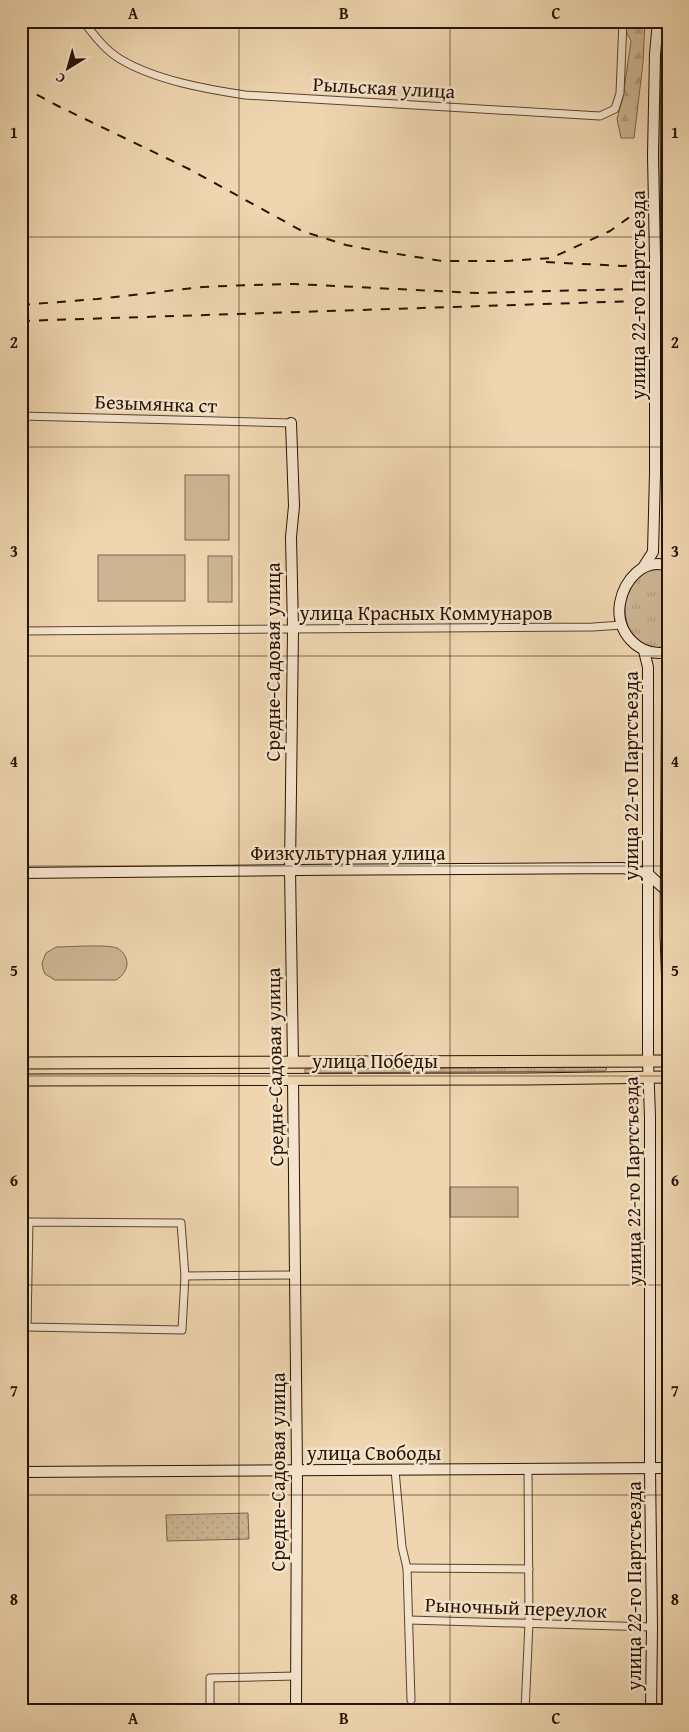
<svg xmlns="http://www.w3.org/2000/svg" width="689" height="1732" font-family="'Gentium Book Plus',serif">
	<style>
		.grass { fill: url(#grass-tufts); stroke: #7a644c }
		.forest { fill: url(#forest-firs); stroke: #7a644c }
		.park { fill: url(#park-dots); stroke: #7a644c }
		.garden { fill: #cdb593; stroke: #7a644c }
		.lines { fill: none; stroke-linecap: round; stroke-linejoin: round }
		.street-casing { stroke: #594430; stroke-width: 9 }
		.secondary-casing { stroke: #271405; stroke-width: 12 }
		.primary-casing { stroke: #271405; stroke-width: 13 }
		.street { stroke: #f5e4cc; stroke-width: 7 }
		.secondary { stroke: #f5e4cc; stroke-width: 10 }
		.primary { stroke: #efd6b0; stroke-width: 11 }
		.tram { stroke: #271405; stroke-width: 1 }
		.rail { stroke: #271405; stroke-width: 2; stroke-dasharray: 9 9; stroke-linecap: butt }
		.secondary-bridge-casing { stroke: #271405; stroke-width: 12; stroke-linecap: butt }
		.secondary-bridge { stroke: #f5e4cc; stroke-width: 10 }
		.grid { fill: none; stroke: #271405; stroke-width: 1; stroke-opacity: 0.55 }
		.labels { text-anchor: middle; dominant-baseline: central; stroke-width: 5; stroke-linejoin: round; paint-order: stroke }
		.street-label { font-size: 20px; fill: #271405; stroke: #f5e4cc }
		.neatline { fill: none; stroke: #271405; stroke-width: 2 }
		.grid-label { font-size: 16px; text-anchor: middle; font-weight: bold; fill: #271405 }
	</style>
	<defs>
		<pattern id="grass-tufts" width="24" height="20" patternUnits="userSpaceOnUse" patternTransform="scale(1.25)"><rect width="24" height="20" fill="#cdb593"/><path d="M3 7l-1-3M5 7V3M7 7l1-3M15 17l-1-3M17 17v-4M19 17l1-3" fill="none" stroke="#b09b7d"/></pattern>
		<pattern id="forest-firs" width="22" height="20" patternUnits="userSpaceOnUse" patternTransform="scale(1.25)"><rect width="22" height="20" fill="#cdb593"/><path d="M5 1l3.5 6h-7zM16 11l3.5 6h-7z" fill="#b09b7d"/></pattern>
		<pattern id="park-dots" width="8" height="8" patternUnits="userSpaceOnUse" patternTransform="scale(1.25)"><rect width="8" height="8" fill="#cdb593"/><path d="M2 2h.1M6 6h.1" fill="none" stroke="#b09b7d" stroke-width="1.8" stroke-linecap="round"/></pattern>
	</defs>
	<rect width="100%" height="100%" fill="#efd6b0"/>
	<filter id="stains"><feTurbulence type="fractalNoise" baseFrequency=".004" numOctaves="4"/><feColorMatrix values="0 0 0 0 .2 0 0 0 0 .09 0 0 0 0 .02 0 0 0 .5 -.17"/></filter>
	<radialGradient id="worn" r=".72"><stop offset=".6" stop-color="#630" stop-opacity="0"/><stop offset="1" stop-color="#630" stop-opacity=".3"/></radialGradient>
	<!-- grass -->
	<g class="grass">
		<path d="M660,568L668,571V646C621,661 610,585 648,569C652,568 656,568 660,568Z"/>
		<path d="M605,1067L607,1069L605,1071L305,1073V1069Z"/>
	</g>
	<!-- forest -->
	<path class="forest" d="M621,21H645L643,63L634,138H621L617,119L623,97L631,41Z"/>
	<!-- park -->
	<path class="park" d="M248,1513L249,1539L167,1541L166,1515Z"/>
	<!-- garden -->
	<g class="garden">
		<rect x="185" y="475" width="44" height="65"/>
		<rect x="98" y="555" width="87" height="46"/>
		<rect x="208" y="556" width="24" height="46"/>
		<path d="M56,947C69,947 106,944 117,948C123,951 127,957 127,964C126,972 122,976 116,980H55L45,974L43,969L42,963L46,953Z"/>
		<rect x="450" y="1187" width="68" height="30"/>
	</g>
	<g class="lines">
		<!-- street casing -->
		<g class="street-casing">
			<g id="street">
				<path d="M83,21C94,35 105,50 120,59C155,80 205,89 245,95L600,116L615,109L620,93L623,21"/>
				<path d="M21,416L291,423"/>
				<path d="M21,631L593,627L622,625"/>
				<path d="M29,1222L181,1223L185,1276L182,1330L27,1327Z"/>
				<path d="M185,1276L295,1275"/>
				<path d="M395,1470L402,1547L407,1568L411,1700"/>
				<path d="M407,1568L529,1569"/>
				<path d="M409,1620L652,1627"/>
				<path d="M210,1711V1678L296,1676"/>
				<path d="M525,1711L529,1623L528,1469"/>
			</g>
		</g>
		<!-- secondary casing -->
		<g class="secondary-casing">
			<g id="secondary">
				<path d="M655,54L658,21"/>
				<path d="M666,54L668,41"/>
				<path d="M291,423L294,506L291,537L293,629L290,869L293,1061"/>
				<path d="M667,473L668,540"/>
				<path d="M644,566L653,552L655,473"/>
				<path d="M668,566C643,557 624,581 620,603C615,632 639,658 668,652"/>
				<path d="M644,651L648,667V1061L650,1117V1468L652,1627L651,1711"/>
				<path d="M21,873C222,870 422,869 623,868L648,874L668,892"/>
				<path d="M293,1079L297,1470L296,1711"/>
				<path d="M21,1472L668,1468"/>
			</g>
		</g>
		<!-- primary casing -->
		<g class="primary-casing">
			<g id="primary">
				<path d="M21,1063L668,1061"/>
				<path d="M21,1080L526,1079L668,1077"/>
			</g>
		</g>
		<!-- street -->
		<use href="#street" class="street"/>
		<!-- secondary -->
		<use href="#secondary" class="secondary"/>
		<!-- primary -->
		<use href="#primary" class="primary"/>
		<!-- tram -->
		<path class="tram" d="M664,1711L662,991L660,935L664,309L661,144L663,54L666,21"/>
		<!-- rail -->
		<g class="rail">
			<path d="M21,86L58,106L189,169L302,231L346,245L372,250L442,261H507L551,258L610,231L668,190"/>
			<path d="M546,262L622,266L668,264"/>
			<path d="M21,305L97,299L203,287L251,285L295,284L477,293L668,288"/>
			<path d="M21,321L668,300"/>
		</g>
		<!-- secondary-bridge casing -->
		<g class="secondary-bridge-casing">
			<g id="secondary-bridge">
				<path d="M666,54C665,193 667,333 667,473"/>
				<path d="M655,473V258L653,155L655,54"/>
			</g>
		</g>
		<!-- secondary-bridge -->
		<use href="#secondary-bridge" class="secondary-bridge"/>
	</g>
	<!-- grid -->
	<path class="grid" d="M239,21V1711M450,21V1711M21,237H668M21,447H668M21,656H668M21,866H668M21,1076H668M21,1285H668M21,1495H668"/>
	<g class="labels">
		<!-- street labels -->
		<g class="street-label">
			<text transform="translate(384 87) rotate(3)">Рыльская улица</text>
			<text transform="translate(637 295) rotate(-90)">улица 22-го Партсъезда</text>
			<text transform="translate(156 403) rotate(2)">Безымянка ст</text>
			<text x="426" y="612">улица Красных Коммунаров</text>
			<text transform="translate(272 662) rotate(-90)">Средне-Садовая улица</text>
			<text transform="translate(630 776) rotate(-90)">улица 22-го Партсъезда</text>
			<text x="348" y="852">Физкультурная улица</text>
			<text x="375" y="1060">улица Победы</text>
			<text transform="translate(274 1067) rotate(-91)">Средне-Садовая улица</text>
			<text transform="translate(632 1181) rotate(-91)">улица 22-го Партсъезда</text>
			<text x="374" y="1452">улица Свободы</text>
			<text transform="translate(277 1472) rotate(-90)">Средне-Садовая улица</text>
			<text transform="translate(633 1586) rotate(-90)">улица 22-го Партсъезда</text>
			<text transform="translate(516 1607) rotate(2)">Рыночный переулок</text>
		</g>
	</g>
	<!-- margin -->
	<rect width="689" height="1732" fill="none" stroke="#efd6b0" stroke-width="55"/>
	<!-- north arrow -->
	<g transform="translate(68 68) rotate(217)" stroke="#f5e4cc" stroke-width="4" paint-order="stroke">
	<path d="M0-4L9 19L0 12L-9 19Z" fill="#271405"/>
	<text y="-8" font-size="14" font-weight="bold" text-anchor="middle" fill="#271405">С</text>
	</g>
	<rect x="28" y="28" width="634" height="1676" class="neatline"/>
	<g class="grid-label">
		<text x="133" y="19">A</text>
		<text x="344" y="19">B</text>
		<text x="556" y="19">C</text>
		<text x="14" y="138">1</text>
		<text x="675" y="138">1</text>
		<text x="14" y="348">2</text>
		<text x="675" y="348">2</text>
		<text x="14" y="557">3</text>
		<text x="675" y="557">3</text>
		<text x="14" y="767">4</text>
		<text x="675" y="767">4</text>
		<text x="14" y="976">5</text>
		<text x="675" y="976">5</text>
		<text x="14" y="1186">6</text>
		<text x="675" y="1186">6</text>
		<text x="14" y="1396">7</text>
		<text x="675" y="1396">7</text>
		<text x="14" y="1605">8</text>
		<text x="675" y="1605">8</text>
		<text x="133" y="1724">A</text>
		<text x="344" y="1724">B</text>
		<text x="556" y="1724">C</text>
	</g>
	<rect width="100%" height="100%" filter="url(#stains)"/>
	<rect width="100%" height="100%" fill="url(#worn)"/>
</svg>
